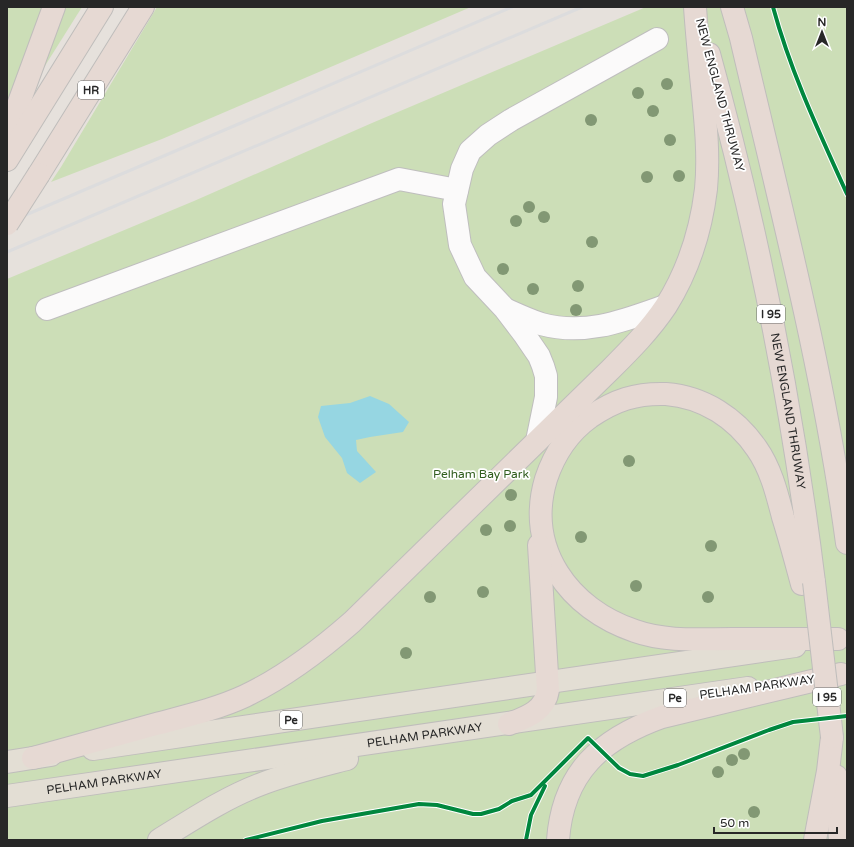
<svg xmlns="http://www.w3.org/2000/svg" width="854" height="847" font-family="'Varela Round',sans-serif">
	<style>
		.green { fill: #ccdeb7 }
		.water { fill: #96d6e2 }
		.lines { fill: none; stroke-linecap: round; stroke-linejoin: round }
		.minor-casing { stroke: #bfbebe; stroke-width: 24 }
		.major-casing { stroke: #bfbdbb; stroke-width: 24 }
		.highway-casing { stroke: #bfbdbb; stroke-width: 24 }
		.minor { stroke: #fbfafa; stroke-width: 22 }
		.major { stroke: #e3ded4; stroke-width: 22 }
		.highway { stroke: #e6d9d3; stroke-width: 22 }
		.rail { stroke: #dcdcdd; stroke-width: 3 }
		.highway-bridge-casing { stroke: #bfbdbb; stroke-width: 24; stroke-linecap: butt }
		.highway-bridge { stroke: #e6d9d3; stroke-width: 22 }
		.cycleway-casing { stroke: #fff; stroke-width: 6 }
		.cycleway { stroke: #00873e; stroke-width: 4 }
		.tree { fill: #829874 }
		.labels { text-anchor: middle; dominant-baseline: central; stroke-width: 3.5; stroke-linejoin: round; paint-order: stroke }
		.shield { fill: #fff; stroke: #686868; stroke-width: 1 }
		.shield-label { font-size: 11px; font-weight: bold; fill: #272727 }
		.street-label { font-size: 12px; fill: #272727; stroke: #fff }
		.park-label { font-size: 12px; fill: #315d1e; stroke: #fff }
	</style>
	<rect width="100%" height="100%" fill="#e6e1dc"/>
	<!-- green -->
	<g class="green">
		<path d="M7,7H47L7,115Z"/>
		<path d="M60,7H82L31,88Z"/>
		<path d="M157,7H471L162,139L51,182L61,167Z"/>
		<path d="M646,7H847V840H7V279L194,201L372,123Z"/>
	</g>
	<!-- water -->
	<path class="water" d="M370,396L389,404L409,422L403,432L370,437L356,440L357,451L376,472L360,483L347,473L342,458L325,437L318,417L321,406L350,403Z"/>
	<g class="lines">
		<!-- minor casing -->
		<g class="minor-casing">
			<g id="minor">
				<path d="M47,309L399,179L457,190"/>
				<path d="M507,310C518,315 529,320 541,324C586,336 623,321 665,306"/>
				<path d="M537,441L546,397V376L543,366L539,356L524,334L505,309L475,277L460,245L454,204L462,169L470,151L488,135L511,120L657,39"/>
			</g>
		</g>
		<!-- major casing -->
		<g class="major-casing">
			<g id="major">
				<path d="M93,749L795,646"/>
				<path d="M7,762L51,755"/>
				<path id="s1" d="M7,796L748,688"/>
				<path d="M159,840C193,819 226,797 264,783C291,773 320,766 347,759"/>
			</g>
		</g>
		<!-- highway casing -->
		<g class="highway-casing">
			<g id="highway">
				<path d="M732,7L741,38C780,205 824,372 847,543"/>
				<path id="s2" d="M709,54C757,227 792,404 814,582"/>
				<path d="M7,135L54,7"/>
				<path d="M7,160L102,7"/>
				<path d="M39,174L143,7"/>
				<path d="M802,584C796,562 790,539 783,517C777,494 771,469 757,449C736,418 704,397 666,394C636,393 615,400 590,417C569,432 554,455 546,479C525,549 569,609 635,631C666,642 700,639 732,639C767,639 803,639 838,639"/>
				<path d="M509,724C527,717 545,711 548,690L539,545"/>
				<path d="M33,758C74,747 115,735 156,724C186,716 217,709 245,696C285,677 319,651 352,622L610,370C630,350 650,330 666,306C688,271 701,230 706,189C709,157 706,126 703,95C700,66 697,36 695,7"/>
				<path d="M836,776L840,840"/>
				<path d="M558,840C563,772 601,739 662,717L841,674"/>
				<path d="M815,840L828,771L832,737"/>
			</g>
		</g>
		<!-- minor -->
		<use href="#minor" class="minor"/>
		<!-- major -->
		<use href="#major" class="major"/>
		<!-- highway -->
		<use href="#highway" class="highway"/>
		<!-- rail -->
		<g class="rail">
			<path d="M7,223L512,7"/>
			<path d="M7,252L582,7"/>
		</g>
		<!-- highway-bridge casing -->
		<g class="highway-bridge-casing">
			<g id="highway-bridge">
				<path d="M7,224L39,174"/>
				<path d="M814,582L832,737"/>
			</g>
		</g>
		<!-- highway-bridge -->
		<use href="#highway-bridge" class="highway-bridge"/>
		<!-- cycleway casing -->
		<g class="cycleway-casing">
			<g id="cycleway">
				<path d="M773,7C791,73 819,132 847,194"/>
				<path d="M246,840L322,821L419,804L437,805L473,814H481L499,809L512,801L531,795L588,738L619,768L630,774L643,776L678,765L769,730L793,722L847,716"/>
				<path d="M526,840L531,815L545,786"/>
			</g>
		</g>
		<!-- cycleway -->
		<use href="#cycleway" class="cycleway"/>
	</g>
	<!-- trees -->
	<g class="tree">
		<circle cx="667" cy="84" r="6"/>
		<circle cx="638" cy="93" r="6"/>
		<circle cx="653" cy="111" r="6"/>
		<circle cx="591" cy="120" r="6"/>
		<circle cx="670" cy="140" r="6"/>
		<circle cx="679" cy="176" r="6"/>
		<circle cx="647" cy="177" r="6"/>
		<circle cx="529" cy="207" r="6"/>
		<circle cx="544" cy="217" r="6"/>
		<circle cx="516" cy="221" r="6"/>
		<circle cx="592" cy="242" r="6"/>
		<circle cx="503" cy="269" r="6"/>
		<circle cx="578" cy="286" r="6"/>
		<circle cx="533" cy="289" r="6"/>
		<circle cx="576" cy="310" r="6"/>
		<circle cx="629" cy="461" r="6"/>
		<circle cx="511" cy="495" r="6"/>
		<circle cx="510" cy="526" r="6"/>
		<circle cx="486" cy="530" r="6"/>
		<circle cx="581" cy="537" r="6"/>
		<circle cx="711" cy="546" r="6"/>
		<circle cx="636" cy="586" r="6"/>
		<circle cx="483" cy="592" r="6"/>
		<circle cx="430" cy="597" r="6"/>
		<circle cx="708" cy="597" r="6"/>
		<circle cx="406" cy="653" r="6"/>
		<circle cx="744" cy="754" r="6"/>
		<circle cx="732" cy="760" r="6"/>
		<circle cx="718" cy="772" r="6"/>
		<circle cx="754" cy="812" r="6"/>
	</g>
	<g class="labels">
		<!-- shield labels -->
		<g class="shield">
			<rect x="78" y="81" width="26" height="18" rx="3"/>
			<rect x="757" y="305" width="28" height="18" rx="3"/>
			<rect x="813" y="688" width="28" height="18" rx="3"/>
			<rect x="664" y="689" width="22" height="18" rx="3"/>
			<rect x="280" y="711" width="22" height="18" rx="3"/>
		</g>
		<g class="shield-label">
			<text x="91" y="90">HR</text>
			<text x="771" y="314">I 95</text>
			<text x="827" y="697">I 95</text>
			<text x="675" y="698">Pe</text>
			<text x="291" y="720">Pe</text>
		</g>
		<!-- street labels -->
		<g class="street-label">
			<text transform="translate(720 95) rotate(75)">NEW ENGLAND THRUWAY</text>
			<text stroke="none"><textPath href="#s2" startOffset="366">NEW ENGLAND THRUWAY</textPath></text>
			<text transform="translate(757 687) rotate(-8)">PELHAM PARKWAY</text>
			<text stroke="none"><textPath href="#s1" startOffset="422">PELHAM PARKWAY</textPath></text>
			<text stroke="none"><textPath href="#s1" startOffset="98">PELHAM PARKWAY</textPath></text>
		</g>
		<!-- park labels -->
		<g class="park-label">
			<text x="481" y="474">Pelham Bay Park</text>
		</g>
	</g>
	<!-- border -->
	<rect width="854" height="847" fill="none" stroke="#272727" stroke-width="16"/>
	<!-- north arrow -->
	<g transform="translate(822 32)" stroke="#ffffff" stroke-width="3" paint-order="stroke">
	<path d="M0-3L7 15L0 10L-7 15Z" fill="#272727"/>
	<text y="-6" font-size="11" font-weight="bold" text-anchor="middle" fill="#272727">N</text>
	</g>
	<!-- scale -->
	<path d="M714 827v6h123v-6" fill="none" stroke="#272727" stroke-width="2"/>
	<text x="720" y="827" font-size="12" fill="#272727" stroke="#ffffff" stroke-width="3" paint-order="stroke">50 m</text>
</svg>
